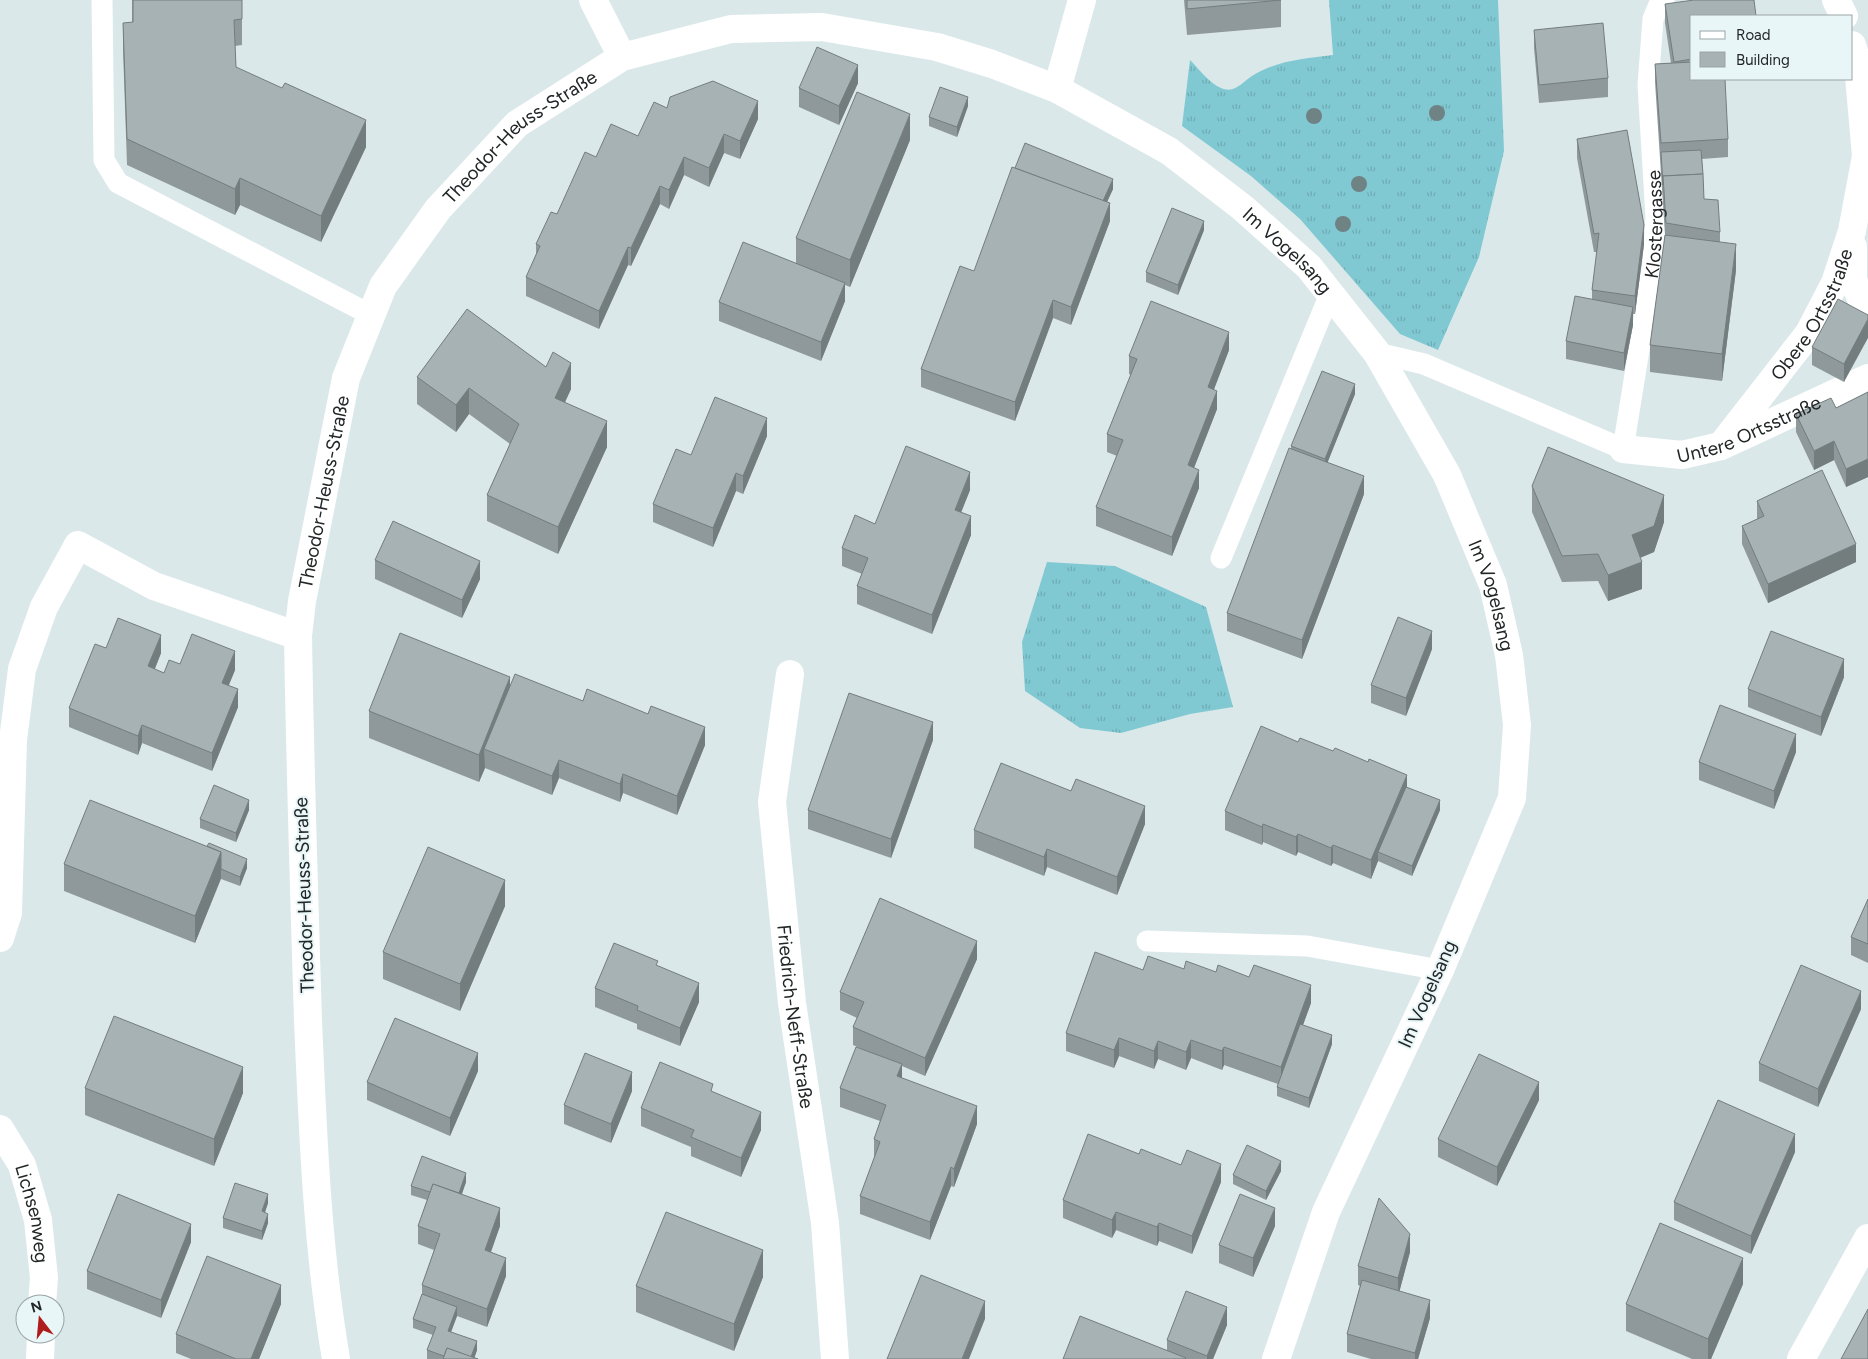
<svg xmlns="http://www.w3.org/2000/svg" width="1868" height="1359" font-family="Figtree,sans-serif">
	<style>
		.grass { fill: url(#grass-tufts) }
		.lines { fill: none; stroke-linecap: round; stroke-linejoin: round }
		.lane { stroke: #fff; stroke-width: 21 }
		.street { stroke: #fff; stroke-width: 28 }
		.tree { fill: #6f8284 }
		.wall { fill: #8f999b }
		.shaded-wall { fill: #747d7e }
		.building { fill: #a6b2b4; stroke: #747d7e }
		.labels { text-anchor: middle; dominant-baseline: central; stroke-width: 4; stroke-linejoin: round; paint-order: stroke }
		.street-label { font-size: 19px; fill: #222627; stroke: #e9f6f8 }
	</style>
	<defs>
		<pattern id="grass-tufts" width="24" height="20" patternUnits="userSpaceOnUse" patternTransform="scale(1.25)"><rect width="24" height="20" fill="#80c9d3"/><path d="M3 7l-1-3M5 7V3M7 7l1-3M15 17l-1-3M17 17v-4M19 17l1-3" fill="none" stroke="#6eacb5"/></pattern>
	</defs>
	<rect width="100%" height="100%" fill="#dbe8ea"/>
	<!-- grass -->
	<g class="grass">
		<path d="M1329,0H1498L1504,151L1479,257L1438,350L1400,334L1300,219L1251,176L1182,126L1190,60C1199,69 1209,83 1221,88C1235,94 1242,82 1252,76C1277,60 1304,59 1333,55Z"/>
		<path d="M1047,562L1115,566L1206,607L1233,707L1190,714L1121,733L1080,728L1025,691L1022,642Z"/>
	</g>
	<g class="lines">
		<!-- lane -->
		<g class="lane">
			<path d="M102,0L104,160L118,183L371,315"/>
			<path id="s1" d="M1377,353L1424,364L1623,449L1653,263L1656,217L1648,85L1653,19L1660,2L1664,0"/>
			<path d="M1221,558L1330,294"/>
			<path d="M1147,941L1307,946L1440,970"/>
		</g>
		<!-- street -->
		<g class="street">
			<path d="M593,0L622,57"/>
			<path d="M1836,0L1844,16"/>
			<path d="M1057,89L1082,0"/>
			<path d="M1853,247V280L1868,314"/>
			<path id="s2" d="M1721,446L1809,333L1835,283L1852,231L1866,156L1858,65L1852,45"/>
			<path id="s3" d="M1623,449L1682,455L1721,446L1868,378"/>
			<path id="s4" d="M790,674L772,802L792,1003L825,1223L835,1359"/>
			<path d="M0,938L8,913L13,740L22,669L44,607L78,545L154,586L298,636"/>
			<path id="s5" d="M0,1129L22,1165L38,1220L44,1278L42,1304"/>
			<path d="M40,1359L41,1334"/>
			<path id="s6" d="M336,1359C317,1247 313,1134 308,1021C304,893 300,764 298,636L302,601L346,378L383,286L438,209L517,124L622,57L731,29L822,27L937,47L992,64L1057,89L1169,151L1243,208L1309,267L1377,353L1447,475L1493,585L1509,655L1517,725L1512,798L1440,970L1326,1212L1276,1359"/>
			<path d="M1801,1359L1868,1238"/>
		</g>
	</g>
	<!-- trees -->
	<g class="tree">
		<circle cx="1437" cy="113" r="8"/>
		<circle cx="1314" cy="116" r="8"/>
		<circle cx="1359" cy="184" r="8"/>
		<circle cx="1343" cy="224" r="8"/>
	</g>
	<!-- wall -->
	<g class="wall">
		<path d="M132,0H242V45L235,46L236,67L366,147L321,242L240,205L235,215L127,165L123,50V23H132Z"/>
		<path d="M1184,0H1281V27L1187,35Z"/>
		<path d="M1665,4L1692,16V79L1728,139V157L1702,159L1704,199L1720,232V242L1736,270L1722,381L1650,372V345L1665,235L1655,82V64L1671,63L1665,23Z"/>
		<path d="M1534,30L1608,78V97L1539,103L1534,48Z"/>
		<path d="M858,83L839,125L799,107V88Z"/>
		<path d="M968,106L957,137L929,126V117Z"/>
		<path d="M667,108L758,119L740,159L724,153L709,187L684,175L669,209L660,204L631,266L628,265L599,329L526,296V277L536,254V244L596,157L638,136Z"/>
		<path d="M1577,139L1644,244L1635,314H1633V325L1624,371L1566,359V341L1592,300V290L1597,252H1594L1577,158Z"/>
		<path d="M910,140L850,287L845,285V301L821,361L719,321V302L796,263V238Z"/>
		<path d="M1113,189L1107,202L1110,221L1071,325L1053,318L1015,421L921,387V369L974,271Z"/>
		<path d="M1204,230L1178,295L1146,282V272Z"/>
		<path d="M1868,315L1844,382L1812,365V347Z"/>
		<path d="M1229,350L1214,389L1217,409L1194,468L1199,488L1172,556L1096,526V507L1117,456L1107,452V434L1131,375L1129,374V356Z"/>
		<path d="M417,377L571,389L565,402L607,447L558,554L487,521V495L510,444L469,414L456,432L417,404Z"/>
		<path d="M1868,392V477L1846,487L1834,460L1814,470L1796,432V414L1836,408Z"/>
		<path d="M1355,394L1327,462L1364,494L1302,659L1227,631V613L1291,449V446Z"/>
		<path d="M767,436L743,494L736,491L713,547L653,522V504L691,455Z"/>
		<path d="M1532,486L1664,522L1654,552L1640,558L1642,589L1608,601L1598,581L1562,582L1532,512Z"/>
		<path d="M970,490L961,512L971,535L932,634L857,604V586L862,574L842,566V548L875,524Z"/>
		<path d="M1757,501L1856,562L1768,603L1742,544V526L1757,519Z"/>
		<path d="M375,560L480,579L462,618L375,579Z"/>
		<path d="M106,648L161,653L155,669L164,673L180,664L235,670L229,685L238,707L212,771L142,743L138,755L69,727V708Z"/>
		<path d="M1432,649L1406,716L1371,703V685Z"/>
		<path d="M1844,677L1821,736L1748,707V689Z"/>
		<path d="M510,685L583,701L705,745L677,815L623,793L620,802L559,778L552,795L485,768L479,782L369,738V711Z"/>
		<path d="M933,740L891,858L808,829V810Z"/>
		<path d="M1796,752L1774,809L1699,780V762Z"/>
		<path d="M1407,787L1440,810L1412,876L1378,861L1371,879L1333,863L1331,866L1298,852L1296,856L1263,842L1262,845L1225,830V811Z"/>
		<path d="M249,810L236,842L200,828V819Z"/>
		<path d="M1145,824L1117,895L1047,867L1044,876L974,848V830Z"/>
		<path d="M64,864L247,868L240,886L221,879L195,943L64,891Z"/>
		<path d="M1868,899V963L1851,955V937Z"/>
		<path d="M505,906L460,1011L383,979V952Z"/>
		<path d="M977,959L925,1076L902,1066V1078L977,1124L954,1187L951,1186L930,1240L860,1214V1196L874,1158V1139L880,1121L840,1107V1088L868,1052L853,1045V1027L857,1018L840,1010V992Z"/>
		<path d="M658,966L699,1002L680,1046L637,1029V1024L595,1007V988Z"/>
		<path d="M1184,969L1216,972L1311,1003L1303,1025L1332,1044L1309,1108L1277,1096V1087L1278,1084L1224,1065L1222,1070L1191,1058L1186,1070L1158,1059L1154,1069L1119,1056L1114,1068L1066,1051V1033L1143,970Z"/>
		<path d="M1861,1009L1818,1107L1759,1081V1063Z"/>
		<path d="M478,1071L450,1136L367,1100V1082Z"/>
		<path d="M85,1088L243,1093L214,1166L85,1115Z"/>
		<path d="M632,1091L611,1143L564,1124V1105Z"/>
		<path d="M713,1092L761,1130L741,1177L691,1156V1147L641,1126V1108Z"/>
		<path d="M1539,1100L1497,1186L1438,1157V1139Z"/>
		<path d="M1795,1152L1751,1254L1674,1220V1202Z"/>
		<path d="M1139,1154L1221,1182L1192,1254L1159,1241L1157,1246L1116,1230L1112,1238L1063,1218V1200Z"/>
		<path d="M1281,1171L1266,1200L1233,1184V1175Z"/>
		<path d="M466,1182L462,1194L500,1226L491,1252L506,1276L487,1327L457,1316L451,1332L477,1350L474,1358L478,1359H427V1350L433,1335L413,1328V1319L422,1294V1285L434,1250L418,1244V1226L427,1200L411,1195V1186Z"/>
		<path d="M268,1203L265,1212L268,1223L262,1240L223,1228V1218Z"/>
		<path d="M1275,1226L1253,1277L1219,1263V1245Z"/>
		<path d="M191,1242L161,1318L87,1289V1271Z"/>
		<path d="M1410,1252L1399,1291L1430,1318L1418,1359H1371L1347,1352V1334L1360,1286L1358,1285V1266Z"/>
		<path d="M763,1277L734,1351L636,1312V1286Z"/>
		<path d="M1743,1284L1711,1359H1692L1626,1331V1304Z"/>
		<path d="M281,1304L259,1359H191L176,1353V1334Z"/>
		<path d="M1227,1325L1213,1359H1063L1167,1350V1340Z"/>
	</g>
	<!-- shaded-wall -->
	<g class="shaded-wall">
		<path d="M858,65V83L839,125V106Z"/>
		<path d="M968,97V106L957,137V127Z"/>
		<path d="M758,101V119L740,159V141Z"/>
		<path d="M910,114V140L850,287V260Z"/>
		<path d="M366,120V147L321,242V216Z"/>
		<path d="M724,134V153L709,187V168Z"/>
		<path d="M684,157V175L669,209V190Z"/>
		<path d="M240,178V205L235,215V189Z"/>
		<path d="M1113,179V189L1101,215V205Z"/>
		<path d="M660,186V204L631,266V248Z"/>
		<path d="M1110,203V221L1071,325V307Z"/>
		<path d="M1204,221V230L1178,295V285Z"/>
		<path d="M1644,225V244L1635,314V296Z"/>
		<path d="M1736,244V270L1722,381V354Z"/>
		<path d="M628,247V265L599,329V311Z"/>
		<path d="M845,283V301L821,361V342Z"/>
		<path d="M1053,300V318L1015,421V402Z"/>
		<path d="M1633,307V325L1624,371V353Z"/>
		<path d="M1868,319V338L1844,382V364Z"/>
		<path d="M1229,332V350L1208,405V387Z"/>
		<path d="M571,363V389L555,424V398Z"/>
		<path d="M1355,384V394L1325,469V459Z"/>
		<path d="M469,388V414L456,432V405Z"/>
		<path d="M1217,391V409L1188,483V465Z"/>
		<path d="M767,418V436L743,494V476Z"/>
		<path d="M607,421V447L558,554V527Z"/>
		<path d="M1834,441V460L1814,470V451Z"/>
		<path d="M1868,459V477L1846,487V469Z"/>
		<path d="M1199,470V488L1172,556V537Z"/>
		<path d="M970,472V490L955,528V510Z"/>
		<path d="M736,473V491L713,547V528Z"/>
		<path d="M1364,476V494L1302,659V640Z"/>
		<path d="M1664,495V522L1654,552L1632,561V535Z"/>
		<path d="M971,516V535L932,634V615Z"/>
		<path d="M1856,544V562L1768,603V584Z"/>
		<path d="M480,561V579L462,618V600Z"/>
		<path d="M1642,562V589L1608,601V575Z"/>
		<path d="M1432,631V649L1406,716V698Z"/>
		<path d="M161,635V653L148,685V666Z"/>
		<path d="M235,651V670L222,701V683Z"/>
		<path d="M1844,659V677L1821,736V717Z"/>
		<path d="M510,677V704L484,749L485,768L479,782V755Z"/>
		<path d="M238,689V707L212,771V753Z"/>
		<path d="M933,722V740L891,858V839Z"/>
		<path d="M142,725V743L138,755V736Z"/>
		<path d="M705,727V745L677,815V796Z"/>
		<path d="M1796,734V752L1774,809V791Z"/>
		<path d="M559,760V778L552,795V776Z"/>
		<path d="M623,774V793L620,802V784Z"/>
		<path d="M1407,775V793L1378,852V861L1371,879V860Z"/>
		<path d="M249,800V810L236,842V833Z"/>
		<path d="M1440,800V810L1412,876V866Z"/>
		<path d="M1145,806V824L1117,895V877Z"/>
		<path d="M1263,824V842L1262,845V827Z"/>
		<path d="M1298,834V852L1296,856V837Z"/>
		<path d="M1333,845V863L1331,866V848Z"/>
		<path d="M1047,849V867L1044,876V857Z"/>
		<path d="M221,852V878L195,943V916Z"/>
		<path d="M247,859V868L240,886V877Z"/>
		<path d="M505,880V906L460,1011V984Z"/>
		<path d="M977,941V959L925,1076V1058Z"/>
		<path d="M699,983V1002L680,1046V1028Z"/>
		<path d="M1311,985V1003L1281,1085V1067Z"/>
		<path d="M1861,991V1009L1818,1107V1089Z"/>
		<path d="M1332,1035V1044L1309,1108V1098Z"/>
		<path d="M1119,1038V1056L1114,1068V1050Z"/>
		<path d="M1191,1040V1058L1186,1070V1052Z"/>
		<path d="M1158,1041V1059L1154,1069V1051Z"/>
		<path d="M1224,1047V1065L1222,1070V1051Z"/>
		<path d="M478,1053V1071L450,1136V1118Z"/>
		<path d="M902,1064V1082L897,1076Z"/>
		<path d="M243,1067V1093L214,1166V1139Z"/>
		<path d="M632,1072V1091L611,1143V1124Z"/>
		<path d="M1539,1082V1100L1497,1186V1167Z"/>
		<path d="M977,1106V1124L954,1187V1169Z"/>
		<path d="M761,1112V1130L741,1177V1158Z"/>
		<path d="M1795,1134V1152L1751,1254V1236Z"/>
		<path d="M1281,1161V1171L1266,1200V1191Z"/>
		<path d="M1221,1164V1182L1192,1254V1236Z"/>
		<path d="M951,1167V1186L930,1240V1222Z"/>
		<path d="M466,1173V1182L456,1210V1201Z"/>
		<path d="M268,1194V1203L262,1221V1211Z"/>
		<path d="M500,1208V1226L485,1268V1250Z"/>
		<path d="M1275,1208V1226L1253,1277V1258Z"/>
		<path d="M1116,1212V1230L1112,1238V1220Z"/>
		<path d="M268,1214V1223L262,1240V1231Z"/>
		<path d="M1159,1223V1241L1157,1246V1227Z"/>
		<path d="M191,1224V1242L161,1318V1300Z"/>
		<path d="M1410,1234V1252L1398,1297V1278Z"/>
		<path d="M763,1250V1277L734,1351V1324Z"/>
		<path d="M506,1258V1276L487,1327V1309Z"/>
		<path d="M1743,1258V1284L1711,1359H1708V1339Z"/>
		<path d="M281,1285V1304L259,1359H251Z"/>
		<path d="M1430,1300V1318L1418,1359H1415V1353Z"/>
		<path d="M985,1301V1319L969,1359H962Z"/>
		<path d="M457,1307V1316L448,1340V1331Z"/>
		<path d="M1227,1307V1325L1213,1359H1207V1356Z"/>
		<path d="M477,1341V1350L474,1359H470Z"/>
	</g>
	<!-- building -->
	<g class="building">
		<path d="M133,0H242V19L234,20L236,67L282,88L285,83L366,120L321,216L240,178L235,189L127,139L123,23L133,22Z"/>
		<path d="M1187,0H1281L1187,9Z"/>
		<path d="M1694,0H1754L1756,16H1692V59L1674,62L1665,4Z"/>
		<path d="M1603,23L1608,78L1539,85L1534,30Z"/>
		<path d="M817,47L858,65L839,106L799,88Z"/>
		<path d="M1692,62V79H1725L1728,139L1661,143L1655,64Z"/>
		<path d="M713,81L758,101L740,141L724,134L709,168L684,157L669,190L660,186L631,248L628,247L599,311L526,277L540,246L536,244L551,212L557,214L585,152L596,157L611,124L638,136L654,102L667,108L670,97Z"/>
		<path d="M940,87L968,97L957,127L929,117Z"/>
		<path d="M857,92L910,114L850,260L796,238Z"/>
		<path d="M1627,130L1644,225L1635,296L1592,290L1599,233L1594,234L1577,139Z"/>
		<path d="M1025,143L1113,179L1103,201L1015,168Z"/>
		<path d="M1701,150L1703,174L1663,176V185L1661,152Z"/>
		<path d="M1012,167L1110,203L1071,307L1053,300L1015,402L921,369L960,266L974,271Z"/>
		<path d="M1703,174L1704,199L1718,200L1720,232L1666,223L1663,176Z"/>
		<path d="M1172,208L1204,221L1178,285L1146,272Z"/>
		<path d="M1665,235L1736,244L1722,354L1650,345Z"/>
		<path d="M743,242L845,283L821,342L719,302Z"/>
		<path d="M1575,296L1633,307L1624,353L1566,341Z"/>
		<path d="M1838,299L1868,315V319L1844,364L1812,347Z"/>
		<path d="M1151,301L1229,332L1208,387L1217,391L1188,465L1199,470L1172,537L1096,507L1123,440L1107,434L1137,359L1129,356Z"/>
		<path d="M467,309L546,367L553,352L571,363L555,398L607,421L558,527L487,495L519,424L469,388L456,405L417,377Z"/>
		<path d="M1322,371L1355,384L1325,459L1291,446Z"/>
		<path d="M1868,392V459L1846,469L1834,441L1814,451L1796,414L1831,398L1836,408Z"/>
		<path d="M715,397L767,418L743,476L736,473L713,528L653,504L676,449L691,455Z"/>
		<path d="M906,446L970,472L955,510L971,516L932,615L857,586L868,558L842,548L855,515L875,524Z"/>
		<path d="M1548,447L1664,495L1654,526L1632,535L1642,562L1608,575L1598,554L1562,556L1532,486Z"/>
		<path d="M1289,448L1364,476L1302,640L1227,613Z"/>
		<path d="M1822,470L1856,544L1768,584L1742,526L1764,516L1757,501Z"/>
		<path d="M393,521L480,561L462,600L375,560Z"/>
		<path d="M1398,617L1432,631L1406,698L1371,685Z"/>
		<path d="M118,618L161,635L148,666L164,673L169,660L180,664L192,634L235,651L222,683L238,689L212,753L142,725L138,736L69,708L95,644L106,648Z"/>
		<path d="M1771,631L1844,659L1821,717L1748,689Z"/>
		<path d="M400,633L510,677L479,755L369,711Z"/>
		<path d="M515,674L583,701L587,689L648,714L651,706L705,727L677,796L623,774L620,784L559,760L552,776L484,749Z"/>
		<path d="M849,693L933,722L891,839L808,810Z"/>
		<path d="M1720,705L1796,734L1774,791L1699,762Z"/>
		<path d="M1261,726L1298,742L1300,738L1333,751L1335,748L1368,762L1369,759L1407,775L1371,860L1333,845L1331,848L1298,834L1296,837L1263,824L1262,827L1225,811Z"/>
		<path d="M1001,763L1071,791L1076,779L1145,806L1117,877L1047,849L1044,857L974,830Z"/>
		<path d="M214,785L249,800L236,833L200,819Z"/>
		<path d="M1406,787L1440,800L1412,866L1378,852Z"/>
		<path d="M90,800L221,852L195,916L64,864Z"/>
		<path d="M209,843L247,859L240,877L221,869V852L207,846Z"/>
		<path d="M428,847L505,880L460,984L383,952Z"/>
		<path d="M880,898L977,941L925,1058L853,1027L864,1002L840,992Z"/>
		<path d="M1868,899V944L1851,937Z"/>
		<path d="M614,943L658,961L656,965L699,983L680,1028L637,1010L638,1006L595,988Z"/>
		<path d="M1095,952L1143,970L1148,956L1184,969L1186,961L1216,972L1218,965L1249,977L1254,965L1311,985L1281,1067L1224,1047L1222,1051L1191,1040L1186,1052L1158,1041L1154,1051L1119,1038L1114,1050L1066,1033Z"/>
		<path d="M1801,965L1861,991L1818,1089L1759,1063Z"/>
		<path d="M114,1016L243,1067L214,1139L85,1088Z"/>
		<path d="M395,1018L478,1053L450,1118L367,1082Z"/>
		<path d="M1300,1024L1332,1035L1309,1098L1277,1087Z"/>
		<path d="M856,1047L902,1064L897,1076L977,1106L954,1169L951,1167L930,1222L860,1196L880,1142L874,1139L886,1105L840,1088Z"/>
		<path d="M585,1053L632,1072L611,1124L564,1105Z"/>
		<path d="M1479,1054L1539,1082L1497,1167L1438,1139Z"/>
		<path d="M660,1062L713,1084L711,1091L761,1112L741,1158L691,1137L694,1130L641,1108Z"/>
		<path d="M1718,1100L1795,1134L1751,1236L1674,1202Z"/>
		<path d="M1088,1134L1139,1154L1141,1149L1181,1165L1187,1150L1221,1164L1192,1236L1159,1223L1157,1227L1116,1212L1112,1220L1063,1200Z"/>
		<path d="M1247,1145L1281,1161L1266,1191L1233,1175Z"/>
		<path d="M422,1156L466,1173L459,1193L433,1184L430,1192L411,1186Z"/>
		<path d="M235,1183L268,1194L262,1211L268,1214L262,1231L223,1218Z"/>
		<path d="M433,1184L500,1208L485,1250L506,1258L487,1309L422,1285L440,1234L418,1226Z"/>
		<path d="M118,1194L191,1224L161,1300L87,1271Z"/>
		<path d="M1240,1194L1275,1208L1253,1258L1219,1245Z"/>
		<path d="M1379,1198L1410,1234L1398,1278L1358,1266Z"/>
		<path d="M666,1212L763,1250L734,1324L636,1286Z"/>
		<path d="M1660,1223L1743,1258L1708,1339L1626,1304Z"/>
		<path d="M207,1256L281,1285L251,1359H236L176,1334Z"/>
		<path d="M921,1275L985,1301L962,1359H887Z"/>
		<path d="M1362,1280L1430,1300L1415,1353L1347,1334Z"/>
		<path d="M1186,1291L1227,1307L1207,1356L1167,1340Z"/>
		<path d="M422,1294L457,1307L448,1331L477,1341L471,1357L447,1348L444,1356L427,1350L436,1327L413,1319Z"/>
		<path d="M1868,1309V1359H1841Z"/>
		<path d="M1080,1316L1186,1358L1185,1359H1063Z"/>
		<path d="M447,1348L478,1359H443Z"/>
	</g>
	<g class="labels">
		<!-- street labels -->
		<g class="street-label">
			<text stroke="none"><textPath href="#s6" startOffset="1291">Theodor-Heuss-Straße</textPath></text>
			<text stroke="none"><textPath href="#s1" startOffset="492">Klostergasse</textPath></text>
			<text stroke="none"><textPath href="#s6" startOffset="2152">Im Vogelsang</textPath></text>
			<text stroke="none"><textPath href="#s2" startOffset="161">Obere Ortsstraße</textPath></text>
			<text stroke="none"><textPath href="#s3" startOffset="131">Untere Ortsstraße</textPath></text>
			<text stroke="none"><textPath href="#s6" startOffset="871">Theodor-Heuss-Straße</textPath></text>
			<text stroke="none"><textPath href="#s6" startOffset="2558">Im Vogelsang</textPath></text>
			<text transform="translate(304 895) rotate(-92)">Theodor-Heuss-Straße</text>
			<text transform="translate(1427 994) rotate(-66)">Im Vogelsang</text>
			<text stroke="none"><textPath href="#s4" startOffset="345">Friedrich-Neff-Straße</textPath></text>
			<text stroke="none"><textPath href="#s5" startOffset="92">Lichsenweg</textPath></text>
		</g>
	</g>
	<!-- legend -->
	<rect x="1690" y="15" width="162" height="65" fill="#e9f6f8" stroke="#99a3a4"/>
	<rect x="1700" y="31" width="25" height="8" fill="#ffffff" stroke="#99a3a4"/>
	<text x="1736" y="40" font-size="15" fill="#222627">Road</text>
	<rect x="1700" y="52" width="25" height="15" fill="#a6b2b4" stroke="#99a3a4"/>
	<text x="1736" y="65" font-size="15" fill="#222627">Building</text>
	<!-- north arrow -->
	<g transform="translate(40 1319) rotate(344)"><circle r="24" fill="#e9f6f8" stroke="#99a3a4"/>
	<path d="M0-4L9 19L0 12L-9 19Z" fill="#ae1d1c"/>
	<text y="-8" font-size="14" font-weight="bold" text-anchor="middle" fill="#222627">N</text>
	</g>
</svg>
